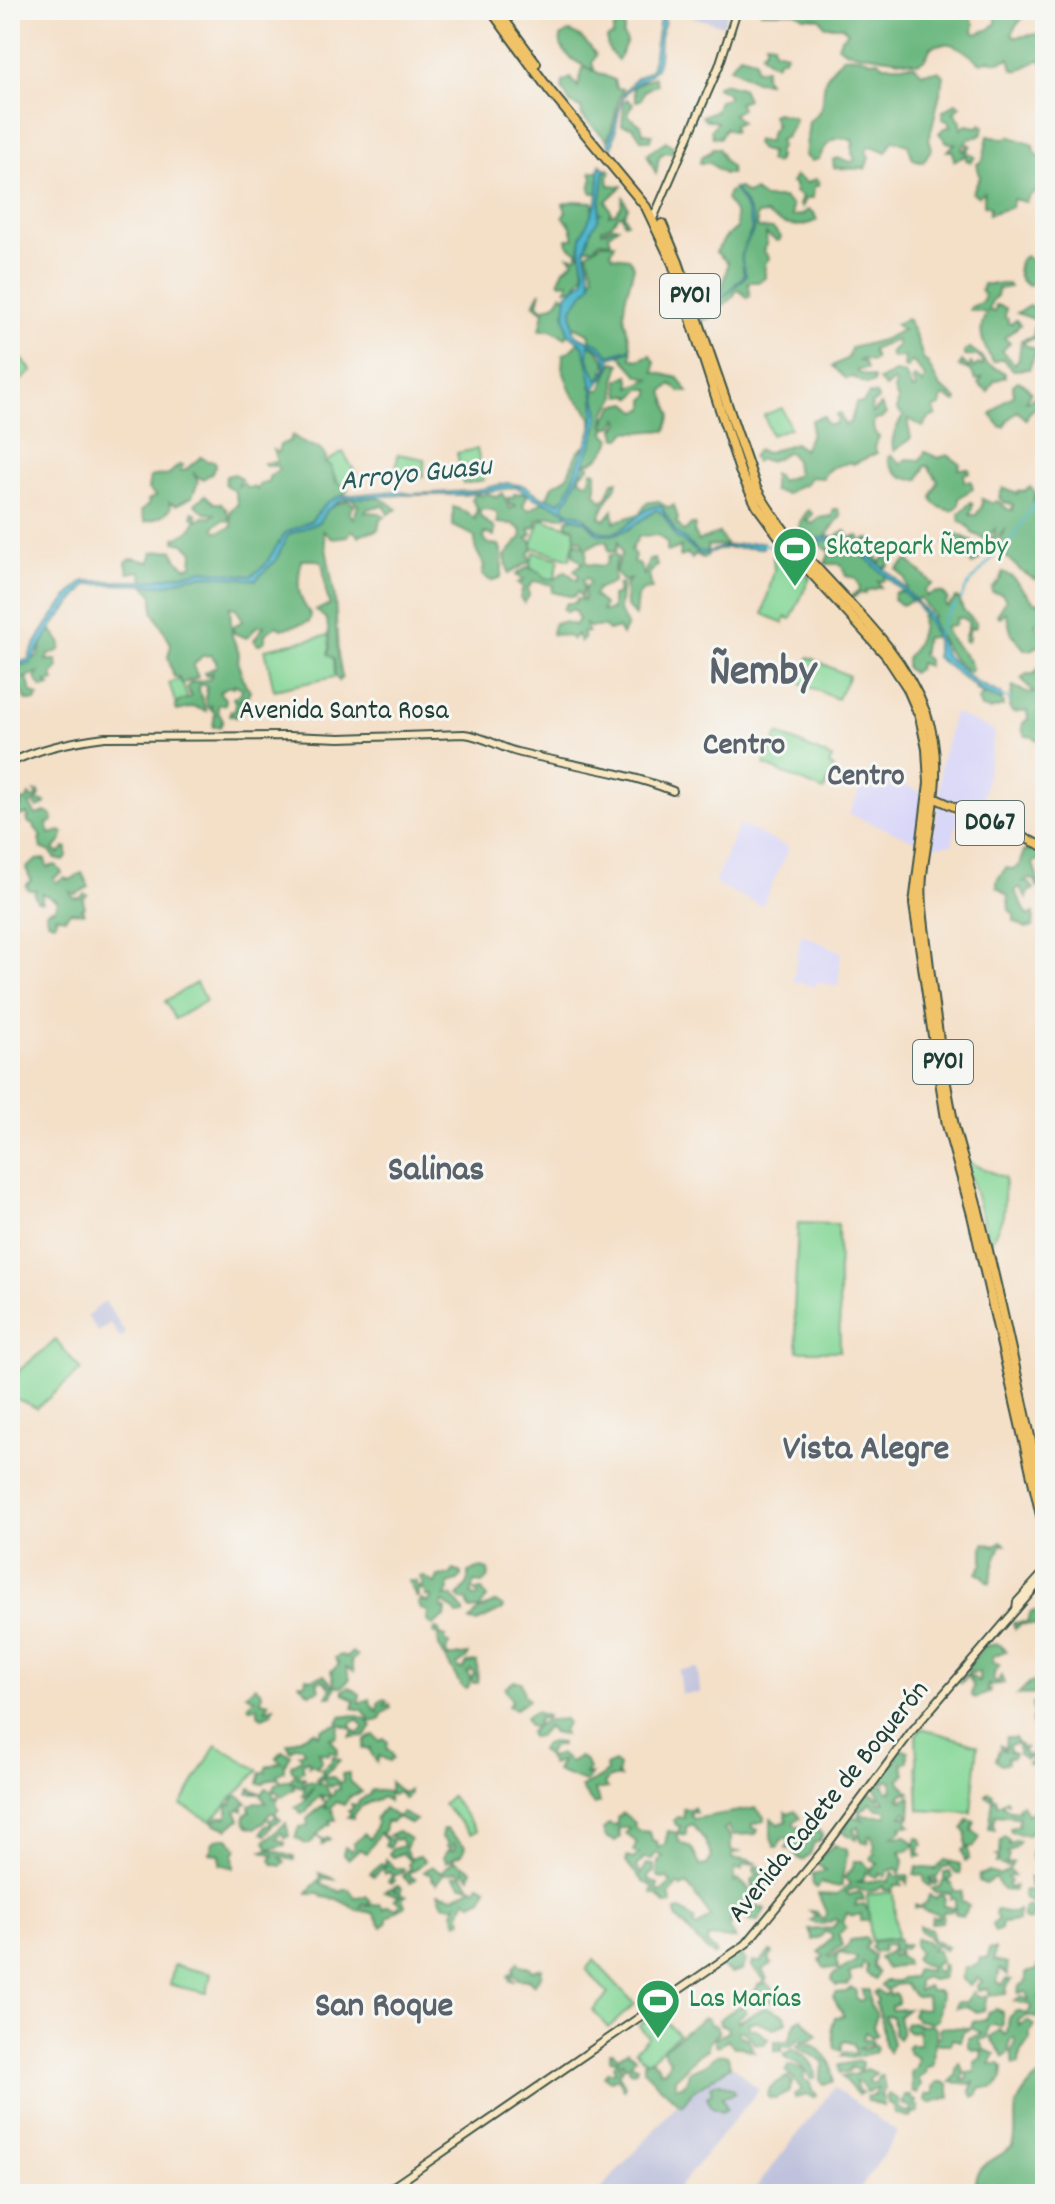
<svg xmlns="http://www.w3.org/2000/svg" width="1055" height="2204" font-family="Dekko,sans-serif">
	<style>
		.built { fill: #d9d7f8 }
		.industrial { fill: #c0c2dd }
		.green { fill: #86d798; stroke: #528a66; stroke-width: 2 }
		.forest { fill: #6cb880; stroke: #467a5a; stroke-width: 2; fill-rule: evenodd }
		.water { fill: #4fb6cd; stroke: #377a80; stroke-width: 2; fill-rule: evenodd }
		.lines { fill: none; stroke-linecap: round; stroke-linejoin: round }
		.stream { stroke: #4fb6cd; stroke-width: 2 }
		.secondary-casing { stroke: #3f554a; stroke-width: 10 }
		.primary-casing { stroke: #3f554a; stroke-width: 11 }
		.trunk-casing { stroke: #3f554a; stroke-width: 12 }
		.secondary { stroke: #f9e7c3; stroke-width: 6 }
		.primary { stroke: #f1c369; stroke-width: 7 }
		.trunk { stroke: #f1c369; stroke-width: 8 }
		.labels { text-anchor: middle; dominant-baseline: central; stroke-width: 6; stroke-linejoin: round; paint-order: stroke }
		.shield { fill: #f6f6f2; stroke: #60746d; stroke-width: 2 }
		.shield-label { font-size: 26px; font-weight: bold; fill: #1f3d34 }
		.leisure-label { font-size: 28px; fill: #27864d; stroke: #f6f6f2; text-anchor: start }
		.street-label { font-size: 28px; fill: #1f3d34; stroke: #f6f6f2 }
		.water-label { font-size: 30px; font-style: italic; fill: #2b5b5a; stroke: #f6f6f2 }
		.neighbourhood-label { font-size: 30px; font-weight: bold; fill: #5a636c; stroke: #f6f6f2 }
		.quarter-label { font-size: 32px; font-weight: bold; fill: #5a636c; stroke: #f6f6f2 }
		.district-label { font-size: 36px; font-weight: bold; fill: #5a636c; stroke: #f6f6f2 }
		.town-label { font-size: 44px; font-weight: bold; fill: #5a636c; stroke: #f6f6f2 }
	</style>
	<rect width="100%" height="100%" fill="#f6f6f2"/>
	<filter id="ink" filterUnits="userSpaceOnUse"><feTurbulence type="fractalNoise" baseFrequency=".0125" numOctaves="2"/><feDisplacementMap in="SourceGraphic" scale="16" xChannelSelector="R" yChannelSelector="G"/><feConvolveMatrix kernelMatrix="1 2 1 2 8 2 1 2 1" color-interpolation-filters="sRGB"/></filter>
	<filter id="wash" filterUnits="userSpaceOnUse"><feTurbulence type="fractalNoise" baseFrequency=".006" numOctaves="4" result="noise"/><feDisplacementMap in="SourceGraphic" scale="32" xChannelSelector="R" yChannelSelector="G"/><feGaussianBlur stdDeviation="1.8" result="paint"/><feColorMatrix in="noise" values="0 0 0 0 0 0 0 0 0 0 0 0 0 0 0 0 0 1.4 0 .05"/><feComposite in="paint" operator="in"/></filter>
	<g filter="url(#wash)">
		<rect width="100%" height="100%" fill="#f4dfc7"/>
		<!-- built -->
		<g class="built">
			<path d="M954,713L995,731L980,816L940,798V767Z"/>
			<path d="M869,770L928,795L921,843L849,814Z"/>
			<path d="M939,804L959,815L952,844L930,847Z"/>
			<path d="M739,824L789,848L762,906L714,884Z"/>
			<path d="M801,934L841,952L838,987L817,982L816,987L793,981Z"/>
		</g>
		<!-- industrial -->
		<g class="industrial">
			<path d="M671,10H728L723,26Z"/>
			<path d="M105,1301L126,1334L120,1338L110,1323L98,1332L87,1316Z"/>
			<path d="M698,1668L700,1693L682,1694L679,1670Z"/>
			<path d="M721,2055L759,2090L673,2194H597Z"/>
			<path d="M834,2087L898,2133L856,2194H751Z"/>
		</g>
		<!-- green -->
		<g class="green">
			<path d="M16,351L32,371L19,382L10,371V356Z"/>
			<path d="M782,408L790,428L771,435L764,415Z"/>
			<path d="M477,449L484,480L463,484L457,453Z"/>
			<path d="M343,452L358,477L341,487L326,462Z"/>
			<path d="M398,454L425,459L423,476L396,472Z"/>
			<path d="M541,519L577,529L570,559L531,547Z"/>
			<path d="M534,552L559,559L554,580H549L530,566Z"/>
			<path d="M773,555L798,565L810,578L791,619L786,617L783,623L763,614L774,570Z"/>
			<path d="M330,635L339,676L274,690L265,649Z"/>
			<path d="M809,657L849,676L837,699L796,681Z"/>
			<path d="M181,679L189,703L177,707L169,683Z"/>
			<path d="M778,734L832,758L829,765L834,768L824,791L764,765Z"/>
			<path d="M196,983L206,1001L175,1019L165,1001Z"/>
			<path d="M966,1161L1005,1178L1003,1216L990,1245Z"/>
			<path d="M798,1223L838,1224L840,1351H798L794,1311Z"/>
			<path d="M56,1340L81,1370L37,1408L10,1396V1378Z"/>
			<path d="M921,1728L978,1745L971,1813L919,1810L916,1735Z"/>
			<path d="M216,1745L259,1770L211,1821L181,1805Z"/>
			<path d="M451,1796L477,1831L471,1834L443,1804Z"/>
			<path d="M893,1892L897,1938L871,1941L867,1895Z"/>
			<path d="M594,1960L635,2004L608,2028L593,2010L608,1994L586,1969Z"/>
			<path d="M174,1965L211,1974L207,1993L170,1985Z"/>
			<path d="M657,2012L678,2034L647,2063L635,2050L649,2037L639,2026Z"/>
		</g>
		<!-- forest -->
		<g class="forest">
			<path d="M762,10H955L957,12L966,10L974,24L973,32L977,34L990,29L996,23V10H1030L1015,27L1012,35L1016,37L1038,34L1045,40V67L1041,59L1017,71L1013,69L1010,58L998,62L989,60L981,63C964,52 955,37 931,47L925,59L918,63L845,51L838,46L841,38L848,32L842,26H825L820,18L804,17L796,12H761Z"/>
			<path d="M619,23L625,26L623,36L627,41L618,60C611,54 606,48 607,38L613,36V30Z"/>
			<path d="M569,32C579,34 591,46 596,55L592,63L594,69H590L614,80L616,88L623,89C614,106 616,124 607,140L582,116L581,108L570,103L562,88L563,82L571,78L578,87L583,68H590C578,64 557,52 561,37Z"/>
			<path d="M766,42L773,43L774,50L786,53L784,58L779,59L776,64L769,62L761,53L766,48Z"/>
			<path d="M740,55L755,59L756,70L765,68L764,76L768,82L755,81L730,67Z"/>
			<path d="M859,56L870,61L878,60L884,65H913L922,73L938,71L944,76L929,140L932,148L923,162L913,159L908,145L893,140L886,152L872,146L868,147L866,151L869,158L865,169L834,168L833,160L837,158L852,162L855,160L852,153L853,141C836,132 825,144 819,159L812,161L805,156L809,121C828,109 820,96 826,79C829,71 837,63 843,57Z"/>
			<path d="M654,77L657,84L644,91L641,100L636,101L633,88L639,83Z"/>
			<path d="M722,83L742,88L747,99L738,103L742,109L733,114L741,122L733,125L734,132L725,128L720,138L713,137L711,130L717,122L704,119L702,116L715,111L719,101L729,97L725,91L716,87Z"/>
			<path d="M627,99L633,104L628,112V116L641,125L643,133L653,134L650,141L641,139L633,127L622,125L624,102Z"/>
			<path d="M956,103L960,106L954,112L961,121V129L966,125L978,127L981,124L984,126L982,134L969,139L962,148L964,152L968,144L971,145L967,152L975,157L971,162L966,160L967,155L954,161L953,151H947L955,144L947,142L939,133L944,128L950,127L948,121L942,119L943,111Z"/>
			<path d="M776,113L793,117L795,121L786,137L779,140L781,147L778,149V161L775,163L768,161L771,152L760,150L755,144L756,140L768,142L771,131L776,125L772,115Z"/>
			<path d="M988,136L1004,139L1009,136L1033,145L1034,152L1045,160V184L1044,181L1038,184L1037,191L1029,196L1026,202L1013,199L1012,207L989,214L990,207L984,205V192L978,196L972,193L980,177L977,164L983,160Z"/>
			<path d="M666,141L676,149L673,153L666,152C655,156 659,165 656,174L647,154Z"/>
			<path d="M712,148H718L725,162L731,167V174H724L710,163H700L701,157L711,152Z"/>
			<path d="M601,170L600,189L605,170L609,169L611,172L608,177L609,185L622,186L606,201L611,211L609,215L616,213L621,207L623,197L628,207L624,214L627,222L624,223L622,215L618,216L611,225L602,229V232L614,226L618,227L609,234L611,242L600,241L594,247L584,248L579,252C573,248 567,248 567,239H574L571,226L563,217L566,211L563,204L573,201L593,202V213L589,224L596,213H601L598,211L599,193H592L590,189L593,177L591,172Z"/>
			<path d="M795,176L807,183L815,179L819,182L818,186H814L813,198L804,200L802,208L799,205L802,197L795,192V184L791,183Z"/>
			<path d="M739,188L747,194L754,191L764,198H783L792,205V216L802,215L808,210L814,213L817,220C798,230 783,226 766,214L758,215L756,217L758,228L773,229L781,237L780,240L777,241L766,234L767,245L763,250L769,258L765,264V278L758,282H748L750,296L747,298L739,290L736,291C733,301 720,305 714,317L705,320L701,315L705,288L711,285L719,292L722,291L728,263L716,252L725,238L737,228L735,214L726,199L729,192Z"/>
			<path d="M602,243H615L611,252L613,256L629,258L634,266C631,282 624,294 624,312C624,328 634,343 631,358L638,360L650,355L655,362L654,372L678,378L688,392H680L671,384L663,392L671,415L666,431C652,429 641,434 627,431L621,438H617L615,429L620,422L618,419L614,426L606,428L605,433L611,439C607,450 599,460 588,463L584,460L585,464L590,466L581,474L580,479L589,483L592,471L596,472V493L602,501L607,497L613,482L618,481C614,493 603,503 600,517L605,520L613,510L614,522L639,514L647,503L657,501L669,508L674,505L678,519L676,522L684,532L691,524L695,525L694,531L698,541L719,533L726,545L707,546L708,555L703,558L695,554L692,559L688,554L680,557L681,547L667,552V543L658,535L639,536L631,550L635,555L633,562L639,564L644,575L649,560L654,559L657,565L649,574L652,589L643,590L637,597L635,616L626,606L625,584L631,579L623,581L615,571L622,554L618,542L616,551L609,552L607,542L600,541L587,548L586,561L588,564L602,566L607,563L609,556L615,554L618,557L614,568V582L597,589L594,596L604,604L602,611L612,610V596L618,594V585L622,584L619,611L627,625L622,635L618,628L608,631L605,627H590L586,624L588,632L582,633L584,639L580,642L577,634L572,640L570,637L552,634L554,623L564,622L574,625L579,620L574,609L566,612L563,609L567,603H575L577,599L584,600L585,588L590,583L587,578L582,580L584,585L581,597L578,592L573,597L552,592L553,585L534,581L528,588L529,596L524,603L520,598L523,587L518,583L524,580L516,575L528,567L541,573L545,578L555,579L565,571L577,580L579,575L574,570L583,563L574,556L573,549L576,542L584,547L582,541L575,538L574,528L567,525V520L573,518L572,514L569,513L563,517L552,516L538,519L536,527L529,529L532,535L526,538L531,541L533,548L529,554L531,561L509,574L505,556L521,538L522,531L513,524L497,523L498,516C495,508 486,509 479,510L481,517L495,529L494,536L485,533L484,539L489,544L499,545C504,555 502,568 501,577L491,581L482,575L484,565L475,548V538L471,534L453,526V507L466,512L475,519L477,507L471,499L477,494L482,496L487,493L497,497L502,493L510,509L516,506L514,504L511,505L507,498L514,497V494L524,493L527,496L523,506L529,510L546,500L552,486L567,477L576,455L583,447L584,453L592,441V419L585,407L573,396L562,368L563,355L574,348L580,338L598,350L606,362L603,370L604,378L591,386L593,390H601L613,362L620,364L615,380L616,398L606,412L603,425L606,426V419L615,405L628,403L637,411L645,409V400L650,394V389H641L633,398L629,395L620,396L618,380L629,375L631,387L650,379L638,375L621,356L607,354L591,341L589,333L573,326L568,314L578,286L591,281L594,275L587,253Z"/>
			<path d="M578,253L582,256L584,274L574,288L566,289L569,282L561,283L559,280L564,269L574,261L569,256L576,257Z"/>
			<path d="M1025,256L1045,272L1038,276L1035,274L1032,284L1028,285C1017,281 1013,264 1025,256Z"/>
			<path d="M983,284H1008L1010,287L998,289L997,296L992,300L989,310L995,312L996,305L1006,308L1005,318L1008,319V323L1011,324L1016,320L1020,325L1004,338L1010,343L1002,351L1015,364L1019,358L1021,340L1034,336L1033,327L1039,321L1017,313L1029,306L1045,317V339L1037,338L1024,341L1025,345L1037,350L1029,369L1013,370L1003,359L993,362C983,346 976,329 987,313L970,310L971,307L981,303L985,297L981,291Z"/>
			<path d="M541,291L538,304L543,308C554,307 558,302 562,294L569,299L564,313L570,330L566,338L551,330H540L544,312L534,304Z"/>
			<path d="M907,319C916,330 919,347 924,361L927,362L940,387L957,399L956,402L942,396L940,406L934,408L936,415L929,418L923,427L909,419L908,425L911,438L894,451C889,441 897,424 904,416L897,410L898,400L894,390L896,383L893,381L885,388L879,380L895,372L905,374L912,390L916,388L912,379L915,377L923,384L925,377L914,363L911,362L907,368L904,367L905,357L892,358L890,352L898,345L896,340L872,350L875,359L872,361L862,359L859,361L864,362L867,369L857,370L858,373L874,378V383L866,384L853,377L846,379L833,366L848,358L851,348L882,340L903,330L895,324Z"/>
			<path d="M970,348L981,356L986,364L1005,373V377L994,381L988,392L978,384L982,378L976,380L971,371L959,366L962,361L969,368L971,363L974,368L978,364L982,366L983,362L978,356H964V352Z"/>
			<path d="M1018,381L1024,384L1031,392L1026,401H1030L1035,396L1038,397L1040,404L1029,413L1026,419L1017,411L1007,421L1005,427H1001L991,415L1004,401L1013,396V385Z"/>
			<path d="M869,394L876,395L878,399L872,404V414L881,405L886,414L881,419L874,420C872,427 873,433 879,437L874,447L877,453L853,464L850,462C838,467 828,465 823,478L810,477L805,485L798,486L786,494L773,491V474L777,475L780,481L797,475L795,461L790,453L786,452C777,457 772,464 760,459L755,462L752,457L758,449L765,453L795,443L803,450L811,434L812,420L824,416L826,423L833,425L838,421L836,415L840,414L845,426L851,421L856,403H863Z"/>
			<path d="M292,435L305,444L319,448L326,456L325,463L330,465L336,482L348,489L344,495L333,499L323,513L326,512L329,506L348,500L354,505L349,513L354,518L358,505L351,498C372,497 381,495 397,509L388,514L384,505L367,509L365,512L380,513L385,517L380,520L378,530C371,533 363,531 359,536L352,530L348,536L331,538L323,531L335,598L338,655L342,677L339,681L335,676L334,659L328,654L330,648L327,620L316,610L330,605L326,592L323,564L317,560H301C298,584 295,594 311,615L309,622L282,629L276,626L265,634V641L258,645L254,640L264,626H257L247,638L234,633L233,626L243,621L236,608L230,607L232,636L239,653L238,664L246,686L250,690L248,695L239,701H247L246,707L236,717L230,715V711L235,710L236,704L233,698L241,693L242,688L234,684V687H227L219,692L226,700L225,704L218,705V712L223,720L220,727H213L215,713L210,708L212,705L208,708L205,699L207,687L204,685L200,684L199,691L206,711L194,707L177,711L175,706L180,701L191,697L187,688L190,683L210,679L212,673L206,676L204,673L216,667V661L210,655L202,656L193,666L198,677L182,684L178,677H174L168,657L171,644L153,611V596L144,584L141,571L128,573L126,562L132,558L150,562L153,552L173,550L177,560L186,567L192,566L193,552L184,543L175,541V538C186,534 191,532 196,520L192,516V512L196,513L198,520L204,517H211L215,514L205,513L195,504L205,495L214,503H221L226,509L230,521L224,520L216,524L214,529L218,532L232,527L230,511L238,504L234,490L225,485L226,476L235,474L241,479L238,486L243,483L247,488L253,487L257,490L259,485L268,482L269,477L279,469L277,466H266L264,463L277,462L273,450L278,453L280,445L290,441Z"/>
			<path d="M925,452L938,458L948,455L960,464L959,469H969L970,472L964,474V482L971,481L973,488L959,498V505L954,510C946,511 928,505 933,493C934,489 937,486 938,481L928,466H925L919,479C906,482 889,471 888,457L891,455L901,464L907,459L920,460Z"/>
			<path d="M201,457L207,461H214L216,464L212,473L203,479L197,477L193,472L198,482L192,497L176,505L169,502L171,508C165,516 155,520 145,522L141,511L149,504L148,500L156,496L148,489L150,477C173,472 159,483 179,465H183L180,471H184Z"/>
			<path d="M1045,479V563L1036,580L1021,571L996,547L1006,527L991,545L989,540L994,535L995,529L985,539L972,533L969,527L960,521L959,514L971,502L973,505L970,515H976L982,506V499L992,503L997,501L1009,510H1012L1013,504L1003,502L999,497L1003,488L1017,494L1018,491H1025L1030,487L1035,492L1032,504Z"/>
			<path d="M834,509H838L841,516L826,536L837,537L839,533L846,531L850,538L859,536L863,544L865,539H871L868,550L876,555L880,563L886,556L881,546L894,553L888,561L889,566L882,569L887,575L883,581H878L881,587L866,591V594L859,593L853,598H850L860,589L856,578L846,576L841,564H825L830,552L821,545L812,548L801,538L803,535L810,536L799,529L800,522L808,510L813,514L806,521L813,524L818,518L832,516Z"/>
			<path d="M952,532L972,541V547L982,551L981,558L972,565L968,556L954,557L945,544Z"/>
			<path d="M908,560L933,584L925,590L926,596L936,592L943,593L948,599L945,605L948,607L956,598L959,599L963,610L976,623V627L969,629V639L967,642L964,640L969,623L963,618H957L955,625L945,627C951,648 970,654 972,669L969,672C948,657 952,657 939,636L925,638L922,655L927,660L928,666L919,663L918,669L912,673L906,668V658C916,648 924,630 921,616L924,614L930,618L933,616L920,598L902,605L893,599L895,592H902L907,588L905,578L897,569Z"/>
			<path d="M1003,572L1012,577L1034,602L1045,603V619L1035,624L1041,633V644L1031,650L1024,649L1011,632L1006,612L1000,617L997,615L1006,600L1002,594L992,592V588L1000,580Z"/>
			<path d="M52,630L61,644L60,650L49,655L46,660H56L58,668L52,674L54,681L46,682L50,686L42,688L35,678L39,672L24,678L28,680L31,692L39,696L36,701H27L19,686L20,681L10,675V667L38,657L45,636Z"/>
			<path d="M1045,665V711L1040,719L1041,726L1045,728V745L1033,737L1026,736L1022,729L1023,723L1028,719L1027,711L1013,713L1009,707L1013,686L1027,693H1034L1021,678L1027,674H1034L1038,668Z"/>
			<path d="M976,685H980L991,696L1002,699L1003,706L990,710L981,708L978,700L983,695L975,689Z"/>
			<path d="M35,792H39L40,796L36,802L44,801L46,803L38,808L34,803L29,804L36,815L45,812L52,816L53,821L47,824L50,834L60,831L63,833L62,840L54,849L59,854L65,847L67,848V856L64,861L56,859L51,852L41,848L39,839L41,837L34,826L28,822L27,819L29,817L27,814L15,817L19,824L10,827V801H15L21,807V800L26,801L29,795L32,799L38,797Z"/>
			<path d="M1040,846L1044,849L1045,856L1033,863L1039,883H1045V891L1037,886L1035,880L1028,879L1023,882L1029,883L1034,889L1028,892L1027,899L1020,887L1015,891L1028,916L1034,913L1033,927L1026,928L1014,921V914L1009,910L1008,896L997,887V880L1006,868L1013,869L1019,865L1024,851L1035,850Z"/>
			<path d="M45,859L47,867L56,865L62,873L54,878L56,883L64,878L70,880L82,873L89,887L76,894L70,892L74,898H80L84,894L87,895L83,900L85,907L81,909L84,910V913L70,912L65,918L55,916L56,921L53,923L47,920L46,912L55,908L57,901L42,893V902L37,901L34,894L36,890H29L26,886L31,880L26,868L37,860Z"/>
			<path d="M1001,1541L1005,1544H1002C995,1555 993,1571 990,1583L987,1582L983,1576L977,1573L983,1564V1546L985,1543L995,1546Z"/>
			<path d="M482,1568L488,1570L489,1577L482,1583L475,1582L471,1594L476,1598L479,1595L475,1590H482L487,1598L479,1609L470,1610L467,1600H461L458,1596L468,1584V1572Z"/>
			<path d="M454,1570L461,1573V1576L458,1581L448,1584L449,1590L444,1597L452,1596L464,1611V1614L457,1615L454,1610L443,1603L441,1607L446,1610L445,1617L433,1626L427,1621L428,1611L421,1609L418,1603L421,1600L428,1603L432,1597L425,1596V1592L420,1589L417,1592L418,1597H416L408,1581H416V1587H421L423,1583L420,1577L423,1576L435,1584L438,1577L450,1575Z"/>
			<path d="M496,1602L503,1607L502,1610L477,1622L470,1621L478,1611Z"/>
			<path d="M1037,1611L1042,1614L1040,1625L1021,1624L1015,1629L1013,1623L1027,1622L1031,1612Z"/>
			<path d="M435,1629L439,1630L440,1635L446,1637L445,1641L450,1644L446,1651L448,1657L468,1654L467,1658L457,1665L458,1669H464L467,1663L477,1662L478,1683H473L471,1677L475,1674L471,1670L467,1673L470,1678L469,1687L466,1689L461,1686L439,1646L438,1635L434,1633Z"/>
			<path d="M998,1644L1006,1651L993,1656L992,1662L1000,1665L995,1670L993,1681L997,1683L1001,1676L1004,1683L988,1687L989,1683L986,1690H990L989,1693L975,1698L971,1695L973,1686L968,1676L961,1683L959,1681L967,1673L979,1682V1672L971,1673L966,1669L984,1646Z"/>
			<path d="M352,1652L357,1656L351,1661L354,1671L346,1668L350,1679L342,1687L335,1686L331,1671L339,1665L335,1658L341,1655L347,1657Z"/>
			<path d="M324,1675L335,1688L332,1696H327L331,1689L323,1680L317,1682L319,1690L309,1693L299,1683H305L306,1677L311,1679Z"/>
			<path d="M514,1681L521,1682L524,1695L529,1700L515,1709L508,1706L512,1701L505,1688Z"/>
			<path d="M1030,1682L1044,1684V1694L1017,1695Z"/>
			<path d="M255,1686L262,1693L261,1701L269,1703L266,1710L274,1707L272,1713L262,1717L258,1714V1707L249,1708L248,1705L255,1699L246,1694Z"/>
			<path d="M349,1687L360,1694L359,1701L361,1703L370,1699L371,1705L378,1712V1703L384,1699L387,1701L384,1706L390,1704L391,1708L382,1714L380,1720L371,1722L363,1710L353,1708L355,1701L344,1694L343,1690Z"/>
			<path d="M1040,1697H1045V1716L1040,1717L1038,1720L1042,1729L1040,1735H1037V1726L1032,1724V1718L1034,1717L1032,1704L1036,1703L1039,1707L1040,1703H1036V1700Z"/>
			<path d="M534,1712L547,1716L545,1719L539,1718L536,1726L546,1721L564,1719L567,1723L563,1730L564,1735L552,1733L547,1727L539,1736L531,1737L529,1733L535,1727L529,1726L525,1718Z"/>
			<path d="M355,1715L366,1719L372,1726L366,1736L350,1737L354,1730L359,1733L364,1728L357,1719L351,1724L353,1729L340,1724L336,1737L330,1738L338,1749L337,1754L330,1751L328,1755L319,1752L322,1760L317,1766L319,1769L312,1764L308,1767L310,1763L307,1760L302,1764L304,1771L299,1773L298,1778L304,1777L305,1780L302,1782L304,1785L308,1781L324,1784L330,1795H334V1790L340,1789L339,1784L329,1786L323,1778L319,1781L316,1779L323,1773L321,1769L331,1762L333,1756L340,1760L324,1776L333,1777L340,1783L343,1781L342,1774L349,1773V1780L362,1792L350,1796L344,1805L337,1802L331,1807L336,1820H330L331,1825L326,1826L317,1835L324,1840L328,1837L330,1839L322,1845L323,1840L317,1836L310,1844H304L301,1840L295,1838L299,1827L308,1826L307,1819L322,1806L328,1808L324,1804L330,1797L320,1795L324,1801L318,1797L306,1812L301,1813L295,1807L306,1800L314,1787L305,1797L302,1796L305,1789L291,1782L295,1788L283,1796L273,1790L275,1784C284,1780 291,1783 296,1773L291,1770V1765L302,1759L299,1754L304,1752L302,1747L295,1746L291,1751L287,1744L315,1731L319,1735L322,1729L337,1724L341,1717Z"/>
			<path d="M374,1735L379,1741L384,1739L388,1742L387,1748L392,1754L393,1759L389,1761L379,1756L377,1763L370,1751L371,1748L363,1749L365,1740Z"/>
			<path d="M1006,1738H1015L1018,1744L1009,1745V1752L1015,1754L1012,1758L1007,1757L1008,1763L1001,1764L996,1760L999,1749L1005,1751L999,1745L1005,1748Z"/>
			<path d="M551,1742L561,1743V1745L552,1746L547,1756L553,1757L559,1754L570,1762L579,1757L585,1760L589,1769L585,1775L591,1774L585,1782L556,1771L561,1761L551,1765L546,1755L540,1751L545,1744Z"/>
			<path d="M1018,1745H1021V1749L1026,1747L1022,1751L1027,1756L1044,1753L1041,1772L1033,1773L1036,1765L1028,1763L1034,1759L1031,1757L1026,1759L1018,1754Z"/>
			<path d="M901,1749L908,1751V1761L902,1765L905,1774L899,1780L910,1793H903L899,1798L903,1800L909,1796L911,1798L910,1817L905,1812L901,1816L908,1817L907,1821L911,1826H902L901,1831L892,1837L906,1836L915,1844L917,1838L922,1839L923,1845L920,1846L919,1853L922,1856L917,1857L915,1844L909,1850L900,1851L904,1860L900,1874L896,1868L888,1871L885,1877L880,1873L876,1877L865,1872L862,1880L854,1883L881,1880L888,1882L893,1872L897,1877L908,1876L907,1884L904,1880L900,1882L902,1886H895L892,1890H884L883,1886C872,1894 867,1892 855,1888L846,1892L849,1895L859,1892L862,1894L864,1900H857L855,1906L864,1904L870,1914L869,1921H861V1914L853,1916L847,1913L843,1922L846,1928L838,1935L843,1945L828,1956L831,1957L847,1947L851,1940L866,1938L868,1942L865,1948L874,1956L873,1966L878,1973L875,1979L866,1973L867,1966L863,1963L861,1970L849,1973L851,1980L847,1985L837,1986L832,1980L833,1975L856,1961V1957L840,1953L837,1958L838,1969L824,1968L820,1960L824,1956L819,1952L832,1938V1934L824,1932L821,1937L813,1940L809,1930L832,1928L838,1921L835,1919C828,1924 817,1926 810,1921L816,1916L810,1911L817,1912L821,1919H825L826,1912L818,1894L837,1895L851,1884L844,1878L853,1868L854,1861H863L870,1870L878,1864L871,1860L872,1856L876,1854L873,1850L875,1847L872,1836H869L868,1843L861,1842L858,1826L853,1829L858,1836L856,1840L841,1830L847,1827L846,1824L852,1816L863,1820L858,1814L860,1813L866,1816H887L886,1810L875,1808L871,1803L860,1812L857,1808L868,1793L878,1797L879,1802H885L873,1787L875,1783L884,1786L886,1791L891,1792L892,1782L888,1780L885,1783L877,1780L897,1759L896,1751Z"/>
			<path d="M283,1751L291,1755L284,1765V1771L277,1775L280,1780C274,1777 267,1779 263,1784L258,1783L261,1772H266V1767L281,1762L276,1758Z"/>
			<path d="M614,1762L619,1766L617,1776L621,1778H609L604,1784L608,1788L595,1790L599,1803L594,1805L581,1788C589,1781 599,1781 607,1772L606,1766Z"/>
			<path d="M390,1782L403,1793L409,1790V1794L405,1799L398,1792L393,1795L389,1793L388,1801L383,1797C369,1803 358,1804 353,1818L348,1817L351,1814L348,1811L353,1809L351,1804L357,1805L359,1800L369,1795L371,1790L390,1792Z"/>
			<path d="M250,1788L262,1794L266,1788L273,1792V1798L279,1796L276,1803L279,1808L275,1813L281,1820L273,1824L266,1835L262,1833L266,1826L271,1825L269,1820L276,1818L274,1813H270L265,1822L256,1828L248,1826L244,1819L246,1814L250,1812L249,1806L256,1802L266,1803L260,1793H248Z"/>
			<path d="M1045,1790V1830L1040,1832L1044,1837L1038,1851L1041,1857L1039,1861L1033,1862L1031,1856L1037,1832L1034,1830L1027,1836L1010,1832V1828L1018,1826L1019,1817L995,1815L993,1825L995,1830L989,1829L993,1800L986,1796L988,1792L993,1794L992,1797L996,1798L998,1805L1007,1800L1008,1803H1003V1806L1010,1810L1020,1811L1018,1807L1022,1804L1027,1815L1040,1805L1039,1800L1043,1797L1041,1792Z"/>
			<path d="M240,1796L247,1803L243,1805V1811L240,1809L236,1811L240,1819L228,1829L214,1824L213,1822L219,1817H227V1805L232,1804L235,1797Z"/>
			<path d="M694,1807L696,1812L692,1811L690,1814L693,1819L756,1808L765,1818L764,1821L752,1824V1828L758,1830L756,1834L733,1835L728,1826L724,1829L731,1837V1851L739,1852L732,1855V1859L749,1860L756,1863L743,1865L742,1870L735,1869L734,1882L739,1880L755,1895L751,1899L753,1904L765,1909L758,1921L749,1920L748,1914L743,1910L732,1916L730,1929L736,1939L708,1937L707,1944L717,1953L714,1956L706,1950L676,1917V1911L681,1910L695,1920L693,1924L697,1927L711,1917L687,1884L681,1887L677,1884L669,1895L672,1904L666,1905L657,1895L652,1894L653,1886L643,1882L626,1862L627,1857L633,1859L639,1854L633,1851L637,1843L626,1833L631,1828H618L620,1837L615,1841L606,1837L603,1830L609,1824L613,1826L617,1825V1818L623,1813L635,1823L634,1827L640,1831L650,1832L652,1840L657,1842L658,1848L665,1844L668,1831L678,1833L680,1826L676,1825L674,1820L677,1817L684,1818L683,1808L689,1810ZM692,1824C700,1834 708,1843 712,1857L707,1865L700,1866L693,1850C686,1842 677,1847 678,1833L686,1835V1827ZM656,1853L663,1857L658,1862L657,1875L662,1879L667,1878L671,1883L661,1892L657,1890L658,1884L648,1879V1876L654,1872V1865L647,1864L641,1874L636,1866L642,1861V1858L652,1859Z"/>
			<path d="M384,1808L397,1817L402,1813L416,1820L411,1824L398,1817L392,1822H386L384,1831L380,1833L393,1841L389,1848L385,1846L386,1840L379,1833L367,1853L359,1849L348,1859L343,1854L345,1847L351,1851L354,1847L353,1844L364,1834L370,1839L377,1823L375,1819Z"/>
			<path d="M795,1811L800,1818L794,1822V1826L811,1830L809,1823L812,1820L822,1835L820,1841L814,1843L810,1854L803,1860L799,1859L792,1849H786L790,1842L787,1838L781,1840L778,1847H775L771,1837V1818L779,1824L787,1821L785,1812L789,1814Z"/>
			<path d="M968,1820L975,1822L972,1830L980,1837L974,1847H968L969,1859L965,1861L962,1850L966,1848V1833L963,1829Z"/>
			<path d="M286,1823L289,1836L285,1838L283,1833L277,1837L278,1840L285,1842V1845L269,1849L294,1857V1860L280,1857L285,1863L281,1866L273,1864L271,1859L274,1855L263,1851L269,1849L265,1841Z"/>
			<path d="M443,1829H446L465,1846L462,1854L446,1862L444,1856L448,1850H454L455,1845L453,1843L451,1848L446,1846L448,1843L441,1837Z"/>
			<path d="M398,1831L410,1839L405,1850L411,1859L419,1856L425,1861L414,1871H411L409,1876L415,1879L410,1883L402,1876L411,1869L408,1865L410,1861L402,1853L393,1857L389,1854L392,1849L403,1846L400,1838L396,1840L389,1835Z"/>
			<path d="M1005,1837L1009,1840V1845L1016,1840L1020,1841L1014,1849L1007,1853L1009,1856L1006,1864L1013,1863L1010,1868L996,1863L999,1859L996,1856L1000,1854L1001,1840Z"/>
			<path d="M220,1838H228L237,1848L233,1854L234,1868L220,1864V1854L210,1853L213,1842Z"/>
			<path d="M834,1845L846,1850C849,1864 840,1873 842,1886L833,1887L821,1883L817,1888L813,1885L812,1874L826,1871L817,1864V1860Z"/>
			<path d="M386,1859L395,1868L404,1869L403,1872L392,1876L394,1881L391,1883L388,1881L392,1876L390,1872L384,1874V1867L374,1876L370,1873L381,1864L388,1867L385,1864Z"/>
			<path d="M454,1860L472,1870L470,1877L463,1870V1876L471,1886L461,1885L453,1876L460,1875L458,1871L444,1874L437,1884L432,1879V1875L424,1872L432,1866L441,1873Z"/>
			<path d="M945,1860L960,1864V1874H956L949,1864L947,1867H943L937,1877L930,1879L933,1882L936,1879L938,1882L935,1885L931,1883L930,1886L925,1883L924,1876L914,1874L917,1867L935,1869Z"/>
			<path d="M755,1866L761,1867V1875L764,1877L769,1875L768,1880L777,1876L776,1884L764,1885L759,1890L753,1887L752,1881L757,1874L754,1871Z"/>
			<path d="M1009,1870L1014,1876L1007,1877L1010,1882L1007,1885L1010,1888L1015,1886L1014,1891L1003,1890L995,1878L985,1884L979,1881L980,1875L988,1872L999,1875Z"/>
			<path d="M950,1872L952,1878L946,1881L952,1884L954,1891H962L961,1901L969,1906L962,1916L955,1913V1899H950L951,1893L935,1892L932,1889L939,1887L944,1881V1873Z"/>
			<path d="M319,1873L336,1880L325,1878L320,1883C326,1889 334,1887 340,1892L343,1889H349L355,1897L366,1896L371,1901L370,1905L363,1903L361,1907L380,1904L384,1909L387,1906L397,1909L400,1903L394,1899L400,1896L384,1891L390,1888L397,1891L394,1887L398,1886L402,1888L400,1893L406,1896L402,1898L405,1905L387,1918V1923L382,1927L373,1913L358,1910L337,1899L323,1897L319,1893H307C311,1886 318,1883 321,1877Z"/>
			<path d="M1029,1878H1035L1038,1885L1045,1887V1911L1041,1914H1031L1032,1919L1028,1921L1023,1919V1908L1028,1906L1039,1911L1041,1906L1026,1900L1023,1894L1024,1890L1032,1891L1038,1898L1043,1897L1029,1886Z"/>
			<path d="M479,1884L487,1888L483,1898L472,1903L466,1899L459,1914L463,1920L457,1922L453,1912L457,1903L453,1906L443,1904L438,1893L454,1897L473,1887L476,1889Z"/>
			<path d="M929,1895L936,1898L939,1895H943L945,1899L943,1906L953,1908L952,1911L943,1912L942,1922L931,1923L932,1917L938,1918V1914L924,1911L923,1908H915V1905L920,1907L927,1902Z"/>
			<path d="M996,1910L1013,1913L1018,1910V1921L1002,1923L1001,1929L995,1932L992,1925L998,1919L995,1915Z"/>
			<path d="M919,1926L931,1929L932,1940L947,1947L944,1950L936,1945L931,1950L938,1951L941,1962L933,1965L935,1971L939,1972L942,1964L945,1966L942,1978L932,1980L925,1977L918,1980V1991L928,1986L930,1991H937L941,1994L937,2020L932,2023L917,2020L913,2015L914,2008L927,2009L926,1996L915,1997L905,1984L895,1985L887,1990L881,1986L885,1981H899L902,1978L913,1977L916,1969L929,1971V1966L918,1963L915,1959L919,1952L914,1945L916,1938L926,1941L928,1946L931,1942L928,1936L920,1931Z"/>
			<path d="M893,1939H899V1945H908L905,1949L899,1948L898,1950L899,1957L905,1960L906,1965L887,1969L879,1958L891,1951L892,1956L896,1955V1953L891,1949L893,1944L883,1946L882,1952H874L871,1948L873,1941Z"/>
			<path d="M989,1949H995L994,1960L1007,1963L1008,1975L1000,1969L997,1981L1002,1985L1007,1979L1012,1980L1007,1986L1006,1994L990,1995L988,1988L977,1990V1985L982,1982L978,1978L970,1985L961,1979L965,1968L978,1965L980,1958H988Z"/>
			<path d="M770,1952L773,1953L769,1959L772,1964L762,1970L767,1979L764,1981L752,1966L753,1962H760Z"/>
			<path d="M738,1953L746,1961L742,1970L732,1973L719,1966L718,1963L727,1956H736Z"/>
			<path d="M518,1962L521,1966L529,1967L531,1971L542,1968L541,1976L534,1985L529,1980L518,1979L513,1975L511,1977L514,1981H510L508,1976L514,1972L513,1968Z"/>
			<path d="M1038,1965L1045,1967V1993L1038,1997L1045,2004V2009L1040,2010L1037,2018L1027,2016L1018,2020L1019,2025L1028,2021L1034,2026L1030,2032V2039L1020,2053L1019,2063L1014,2065L1011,2052L1016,2043L1014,2038L1010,2040L1009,2051L1004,2057L990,2037L1000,2030L1005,2035L1007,2033L1009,2018L1016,2011L1027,2014L1031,2008L1030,2005L1014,2001L1021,1997L1029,2000L1026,1992L1018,1993L1019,1986L1026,1981V1973L1036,1970Z"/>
			<path d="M765,1982L784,1997L785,2000L779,2003L765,2000L760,2005L746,2004V1995L755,1991L758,1985Z"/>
			<path d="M851,1988L856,1990V1999L860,2001L864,1999L862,1990H869L870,2005L877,2015L873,2026L877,2034L873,2037L865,2032L863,2039H871L873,2043L858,2048L863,2050L875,2045L877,2048L875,2053C866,2056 860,2055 852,2058L841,2056L845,2052L856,2054L854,2044L845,2041L842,2044V2051L835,2048L832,2027L835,2017L844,2016L833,1997L836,1993L846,1992Z"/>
			<path d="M878,1991L884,1995L889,1992L890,1996L895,1994L898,1997V2003L891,2006V2010L908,2009L898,2017L902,2034L899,2039L894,2034L892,2016H885L893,2043L889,2052L884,2044L881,2016L875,2004L877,1999L874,1993Z"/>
			<path d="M973,1992L980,1997L987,1995L984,2010L977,2012L966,2006L956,2008L957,2002H966Z"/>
			<path d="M744,2006L746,2012L737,2019L738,2022L766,2007L785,2015L787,2022L774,2029L757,2022H749V2028L756,2029L768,2039L764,2044H756L744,2031H738L739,2035L748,2039L754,2051L741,2047H734L727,2039L719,2046L715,2045V2038L728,2031L727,2027L720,2024L719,2020L737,2007Z"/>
			<path d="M995,2009L1002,2012L1003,2024L1000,2027L995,2024L988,2026L987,2038L979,2040L984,2050L995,2054L990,2064H1000L1003,2068L1002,2078L994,2088H980L977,2095L973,2097L970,2090L975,2081L971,2084L950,2082L956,2076V2068L959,2063L964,2072L962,2079L966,2080L968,2079L966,2073L975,2072V2062L981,2058L982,2051L973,2050L968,2046V2038L982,2034L972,2028L963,2032L960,2041L952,2039L950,2044H939L934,2041L933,2066L926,2067L925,2073L918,2078L921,2084L917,2093L912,2091L911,2071L916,2068L918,2058L909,2053L907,2048L910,2044H920L918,2029L914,2032L908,2031L904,2027L906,2023L912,2022L922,2026L931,2025L936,2029V2038L940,2036L939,2029L941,2027L971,2028L973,2022L985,2020L988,2012Z"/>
			<path d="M703,2018H706L710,2024L716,2026L719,2032L709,2042L707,2049L698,2055L675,2079V2086H682L687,2081L689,2071C694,2068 702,2067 707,2063C715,2056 717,2052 728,2056L730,2066L692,2092L682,2105C677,2102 645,2073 644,2070C644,2068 644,2065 644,2063L651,2060L657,2064L660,2071L665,2070L670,2060L663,2051L664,2048Z"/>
			<path d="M802,2018L818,2035L806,2042L799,2039L791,2046H781L782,2051H775V2041H789L796,2021Z"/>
			<path d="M802,2042L805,2045L812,2044C827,2056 834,2062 833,2082L823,2084C815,2075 824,2072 824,2062C819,2059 800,2049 797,2046Z"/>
			<path d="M793,2049C805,2055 816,2063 815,2078L811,2079C804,2068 801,2063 787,2059L784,2054Z"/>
			<path d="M627,2051L635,2058L631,2064L637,2066L636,2070L630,2071L628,2065L623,2067V2062L619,2064L622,2070L618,2073L626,2086L624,2089L618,2078L610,2081L604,2076L607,2072H614V2065L618,2060L610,2059V2052H613L618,2057Z"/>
			<path d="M860,2061L862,2064L860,2072L866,2069L876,2073L870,2078L869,2083H876L878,2076H882L885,2089L880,2096L884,2098L883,2106L867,2100L866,2097L875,2095L878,2088L866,2093L863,2085L855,2081L858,2091L862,2093L858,2095L842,2077L857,2074L859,2071L852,2067L847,2073H840L839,2065Z"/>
			<path d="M790,2065L804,2070V2080L810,2083L812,2090L817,2095L815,2098L808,2095L795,2098L794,2095L802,2089L786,2071Z"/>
			<path d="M1045,2073V2178L1039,2185L1042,2194H977C967,2165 996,2161 1013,2146C1018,2133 1013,2120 1016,2107C1020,2095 1034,2077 1045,2073Z"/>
			<path d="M787,2077L792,2082L789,2092L776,2099L769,2098L767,2095L769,2088Z"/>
			<path d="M718,2082L734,2090L735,2094L722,2097L727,2108L722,2111L712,2107L707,2097L712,2092L710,2086Z"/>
			<path d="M937,2082H942L948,2085L950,2097L929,2103L925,2099L926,2094H933V2086Z"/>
			<path d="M889,2094L898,2099L899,2109L911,2113L912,2107L902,2104L905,2095H910L912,2100L916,2101L915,2105L919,2107V2113L913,2114L911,2118L895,2113L894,2106L888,2103L887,2096Z"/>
		</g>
		<!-- water -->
		<g class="water">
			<path d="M660,18L665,20C664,26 661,31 660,38C659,48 661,60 655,69C647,81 630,83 623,98C618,110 616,133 612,147L608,144L624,92L635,79L648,72L652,67Z"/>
			<path d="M600,164L605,169L598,220L592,229L585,250L592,283L572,308C573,315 572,331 576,334C588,345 597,335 609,355L631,348V350L610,358C612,377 598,377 595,392C594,400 600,408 599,417C596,441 579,474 570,496L563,505C568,515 575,512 584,517C590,521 591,527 598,530C626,543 637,504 661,506L676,532L698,551L708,552L726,546L763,542V548H726L701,555L676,537L663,514L656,510L627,530L613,535L598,534L585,521L571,517L561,508L532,497L517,487L463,495H402L342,499L326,511L319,522L288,535L276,560L256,580L210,575L189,577L166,585L88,584L54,624L30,664L10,666V664L28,660C36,638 66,594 85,581H149L204,570L251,576L264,566L285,533L311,521L327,502L341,496L395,491L412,494L473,491L507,483L525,486L540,496L559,502C570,494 574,477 578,464C583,451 591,438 593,423C598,401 589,366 583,345L568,333L565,314L567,294L584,280L585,271L580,249L581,237L597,201ZM589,343C602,348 608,355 607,369L598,380L588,359Z"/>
			<path d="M733,187C741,198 753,212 754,227C754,235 745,242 743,250C740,260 744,267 746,276L716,304L701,322L700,320L744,276L741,255L752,229L747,211Z"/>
			<path d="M829,537L846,541L859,547L895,578L929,615L946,656L977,683L1002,694L1001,700L983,693L936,657V641L932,629L917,605L854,547L832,540L806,543L802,549L796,542Z"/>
		</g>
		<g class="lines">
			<!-- stream -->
			<g class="stream">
				<path d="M762,544L769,545L774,549"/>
				<path d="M996,553L1009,543L1045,488"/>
				<path d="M961,600L965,589L994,556"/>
				<path d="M937,636L943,619L957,604"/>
				<path d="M999,696L1012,700"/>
			</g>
		</g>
	</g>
	<g filter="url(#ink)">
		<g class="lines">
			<!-- secondary casing -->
			<g class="secondary-casing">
				<g id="secondary">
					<path d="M653,219L719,66L737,10"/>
					<path d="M10,763C39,748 73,741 105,737L289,736L340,738L464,734C484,736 498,747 517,752C569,765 623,771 673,791"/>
					<path d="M1016,1610L1017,1602L1045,1571"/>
					<path d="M382,2194L746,1944L825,1848L911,1732L1045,1576"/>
				</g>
			</g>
			<!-- primary casing -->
			<g class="primary-casing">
				<path id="primary" d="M930,796L1045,847"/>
			</g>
			<!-- trunk casing -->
			<g class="trunk-casing">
				<g id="trunk">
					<path d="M491,10L550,91L646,207L673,264L740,471L757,506L784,543L886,655L907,687L920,717L927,749L929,783L914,904L934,1043L947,1125L972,1215L1045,1533"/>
					<path d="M497,10L536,63"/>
					<path d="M662,224L678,262L756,488C801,572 892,623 926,714C946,768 928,820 922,875C920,898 923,919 926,942C933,1002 941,1062 953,1121C959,1153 972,1183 979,1215C1004,1310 1023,1408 1045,1504"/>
				</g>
			</g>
			<!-- secondary -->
			<use href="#secondary" class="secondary"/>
			<!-- primary -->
			<use href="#primary" class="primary"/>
			<!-- trunk -->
			<use href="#trunk" class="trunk"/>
		</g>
	</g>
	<!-- icons -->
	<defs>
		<g id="stadium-pin" transform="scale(2.3)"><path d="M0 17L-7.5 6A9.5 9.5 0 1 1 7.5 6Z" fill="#2e9e5b" stroke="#f6f6f2"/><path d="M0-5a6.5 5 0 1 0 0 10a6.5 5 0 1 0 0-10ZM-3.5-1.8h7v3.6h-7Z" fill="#fff"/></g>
	</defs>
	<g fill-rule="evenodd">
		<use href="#stadium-pin" x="795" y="549"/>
		<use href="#stadium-pin" x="658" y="2001"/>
	</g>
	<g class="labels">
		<!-- shield labels -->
		<g class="shield">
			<rect x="660" y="274" width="60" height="44" rx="6"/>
			<rect x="956" y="801" width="68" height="44" rx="6"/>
			<rect x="913" y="1040" width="60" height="44" rx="6"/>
		</g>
		<g class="shield-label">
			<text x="690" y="296">PY01</text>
			<text x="990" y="823">D067</text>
			<text x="943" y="1062">PY01</text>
		</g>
		<!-- leisure labels -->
		<g class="leisure-label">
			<text x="826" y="549">Skatepark Ñemby</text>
			<text x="689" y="2001">Las Marías</text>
		</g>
		<!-- street labels -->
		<g class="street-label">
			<text x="344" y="713">Avenida Santa Rosa</text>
			<text transform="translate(830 1803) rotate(-51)">Avenida Cadete de Boquerón</text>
		</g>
		<!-- water labels -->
		<g class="water-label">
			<text transform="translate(416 476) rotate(-6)">Arroyo Guasu</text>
		</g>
		<!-- neighbourhood labels -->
		<g class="neighbourhood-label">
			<text x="866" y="778">Centro</text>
		</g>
		<!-- quarter labels -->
		<g class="quarter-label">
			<text x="744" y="747">Centro</text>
		</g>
		<!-- district labels -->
		<g class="district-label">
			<text x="436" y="1172">Salinas</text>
			<text x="866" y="1451">Vista Alegre</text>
			<text x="384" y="2008">San Roque</text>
		</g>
		<!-- town labels -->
		<g class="town-label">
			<text x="763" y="674">Ñemby</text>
		</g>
	</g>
	<!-- margin -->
	<rect width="1055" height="2204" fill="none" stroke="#f6f6f2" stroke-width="40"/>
</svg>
